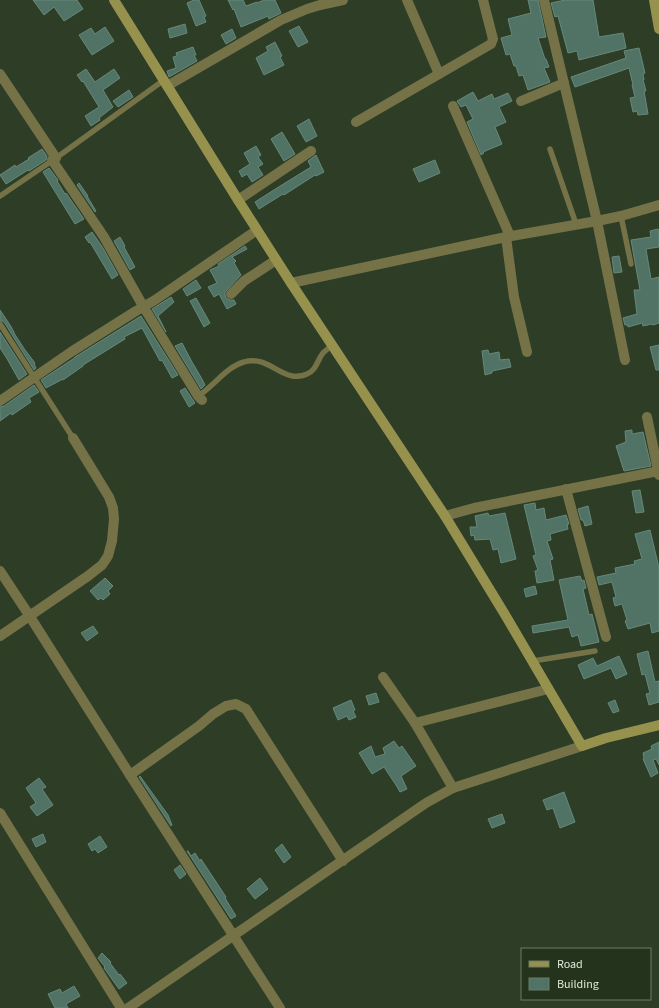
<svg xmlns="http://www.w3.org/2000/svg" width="659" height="1008" font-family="'Source Sans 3',sans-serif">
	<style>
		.building { fill: #507366; stroke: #66897b }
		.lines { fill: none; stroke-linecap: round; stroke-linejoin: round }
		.lane { stroke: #757248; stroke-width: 5.5 }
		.street { stroke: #757248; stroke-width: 10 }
		.secondary { stroke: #97914e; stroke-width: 10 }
	</style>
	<rect width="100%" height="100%" fill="#2d3d26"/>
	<!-- building -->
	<g class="building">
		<path d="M33,0H77L83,9L64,21L54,7L44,15Z"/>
		<path d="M194,0H199L206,16L204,17L206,22L196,26L187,3Z"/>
		<path d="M228,0H243L246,6L257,2V3L264,0H275L281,13L269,19L268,16L241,27L234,9L233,10Z"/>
		<path d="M528,0H538L546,37L538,38L545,59H546L549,67L544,68L550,82L528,90L523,75L519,76L516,66H514L510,54L506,55L501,38L512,35L508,19L531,13Z"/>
		<path d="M565,0H593L599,37L623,33L626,48L579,60L577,51L568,53L558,16L555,17L551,3Z"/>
		<path d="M185,24L187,33L170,38L168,29Z"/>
		<path d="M299,26L308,42L298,47L289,31Z"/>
		<path d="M105,27L114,41L92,55L79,35L91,28L95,34Z"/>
		<path d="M232,29L236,38L226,44L221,35Z"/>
		<path d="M275,42L282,56L280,57L284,65L264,75L256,58L268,51L266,47Z"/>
		<path d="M193,47L196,55H194L197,61L169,77L167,71L176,68L173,57L177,56L176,53Z"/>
		<path d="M639,48L645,73L643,74L644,80H643L646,91H644L648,114L638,115L637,111L633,112L630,98L635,97L632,85H633L629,68L575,87L571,77L626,58L624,51Z"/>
		<path d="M86,69L95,82L114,69L120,78L103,90L113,107L99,118L100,120L91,126L85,116L99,107L83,81L82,82L77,75Z"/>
		<path d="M129,90L133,97L118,107L113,101Z"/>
		<path d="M473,92L478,101L492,94L494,99L508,93L512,101L499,107L506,122L495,127L502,144L483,152L484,153L481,155L467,122L473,119L466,105L461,107L457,101Z"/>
		<path d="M309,119L317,136L306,142L297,126Z"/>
		<path d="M282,132L295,154L284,161L271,139Z"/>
		<path d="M256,146L261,155L258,157L263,164L258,167L263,175L252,182L247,174L242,177L239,171L250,164L244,153Z"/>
		<path d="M42,149L47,156L46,160L29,171L28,170L6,184L0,175L15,165L16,167L29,159L28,158Z"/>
		<path d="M316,155L324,172L316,176L315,175L284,195L283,194L259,209L255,202L277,188L311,167L308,161Z"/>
		<path d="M435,160L440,173L419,182L413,169Z"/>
		<path d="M49,168L58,180L57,181L65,194L66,193L84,219L75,224L43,172Z"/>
		<path d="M79,183L88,196H87L96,211L95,212L77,185Z"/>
		<path d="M658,229L659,231V247L646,249L651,279L659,277V323L653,325L652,324L643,326L642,323L628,327V325H625L623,318L637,314L634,290H640L631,240L651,237L650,231Z"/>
		<path d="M92,232L103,248L118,275L112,279L90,242L89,243L85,237Z"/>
		<path d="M120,237L125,246L124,247L135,267L130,270L114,241Z"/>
		<path d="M245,246L247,249L232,257L236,261L234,263L241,275L225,292V295L226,298L230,300H234L236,304L227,309L219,294L214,297L208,287L217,283L210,270L219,266L218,264Z"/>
		<path d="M619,256L622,272L614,273L612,257Z"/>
		<path d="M196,280L201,288L187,296L183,289Z"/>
		<path d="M171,297L174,302L158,316L166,332L152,309Z"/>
		<path d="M196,298L210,323L204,327L190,301Z"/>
		<path d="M0,310L10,325L14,332V333L25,350L35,363L34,364L36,368L34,370L4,322L0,320Z"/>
		<path d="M141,316L178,375L172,378L162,360L160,361L142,328L124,337L125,339L83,365V366L63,380V379L46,388L41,380L73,359L75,357Z"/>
		<path d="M0,332L27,374L19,380L6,357L0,348Z"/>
		<path d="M182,343L192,362L202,379L205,385L201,389L175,346Z"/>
		<path d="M659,345V370H656L650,347Z"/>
		<path d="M488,350L489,354L499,352L500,360L509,359L511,367L492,371V373L485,375L482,351Z"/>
		<path d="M34,385L39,392L29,398L31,402L12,415L11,413L0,421V407L4,406Z"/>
		<path d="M185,388L195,403L189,407L180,391Z"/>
		<path d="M632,430V434L643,432L651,466L624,471L616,446L626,442L625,431Z"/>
		<path d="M640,490L644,512L636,513L632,491Z"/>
		<path d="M535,503L536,510L544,508L546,520L566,515L569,524H567L568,529L550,534L551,540L547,541L553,559L550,560L554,580L537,583L535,571L538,570L533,556L536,555L524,505Z"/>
		<path d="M588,506L592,524L585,526L583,520H581L578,509Z"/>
		<path d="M488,513L489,516L505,513L516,559L501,563L498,549L493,550L490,539L475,540L474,535L471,536L470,527H477L475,516Z"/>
		<path d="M650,530L659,568V631L652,633L650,623L628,629L625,621L627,620L622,604L615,606L613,598L616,597L612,582L599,585L597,577L616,573L615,568L635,564L634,561L642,559L635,534Z"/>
		<path d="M580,576L582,581L584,580L586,588L583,589L589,615L592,614L599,642L581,646L578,635L572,637L569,627L533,633L532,626L568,620L559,580Z"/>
		<path d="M105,578L113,586L108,591L110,594L103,600L101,598L98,600L90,591Z"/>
		<path d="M535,586L537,594L526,597L524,589Z"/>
		<path d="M93,626L98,633L87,641L81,633Z"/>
		<path d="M648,651L655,682L659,681V702L649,705L646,694L650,693L645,674L642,675L637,654Z"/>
		<path d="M619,656L627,674L616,679L611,668L584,679L578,665L593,658L597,666Z"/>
		<path d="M376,693L379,702L369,705L366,696Z"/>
		<path d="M351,700L355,710L353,711L356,717L349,720L347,716L338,720L333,708Z"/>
		<path d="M615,700L619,711L613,713L608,703Z"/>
		<path d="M394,741L399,748L402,746L416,766L401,776L407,789L400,792L396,785L384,767L372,774L359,753L371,746L375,757L385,754L383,748Z"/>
		<path d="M659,742V765L656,759L653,760L658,773L651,777L643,759L644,758L643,753L652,749L651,746Z"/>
		<path d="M140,776L168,815L172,825L171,826L139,777Z"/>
		<path d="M39,778L46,787L42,789L53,805L37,816L30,807L36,803L26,788Z"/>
		<path d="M564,792L575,822L560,828L553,808L547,810L543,800Z"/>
		<path d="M502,814L505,823L492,828L488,819Z"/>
		<path d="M43,834L46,842L36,847L32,839Z"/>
		<path d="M100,836L107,847L98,853L95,849L92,851L88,844Z"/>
		<path d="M282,844L291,857L284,863L275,850Z"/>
		<path d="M187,851H188L191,856L195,853L200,861L201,859L226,897L225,898L236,916L231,919Z"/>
		<path d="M180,865L186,874L180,879L174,870Z"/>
		<path d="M260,878L268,889L255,899L247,889Z"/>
		<path d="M102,953L111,962L110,963L119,975L120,974L127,983L119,989L104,968L105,967L98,958Z"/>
		<path d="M74,986L80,996L66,1004L68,1008H55L48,994L60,989L62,993Z"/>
	</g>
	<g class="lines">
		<!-- lane -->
		<g class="lane">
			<path d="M550,149L576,224"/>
			<path d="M0,196L56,158L164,80"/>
			<path d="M621,216L631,264"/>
			<path d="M0,324L73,438"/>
			<path d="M198,396C214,386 226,367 244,362C269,354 284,385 307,374C317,370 317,360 323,353C326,350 329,348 332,345"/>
			<path d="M533,661L595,651"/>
		</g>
		<!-- street -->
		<g class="street">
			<path d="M407,0L439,74"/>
			<path d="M544,0L597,221L625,360"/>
			<path d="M0,74L56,158"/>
			<path d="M167,86L281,20L307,9L320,5L343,0"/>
			<path d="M521,101L564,83"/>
			<path d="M453,106L510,236"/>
			<path d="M356,122L491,44L493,39L483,0"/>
			<path d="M52,160L104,237L143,306L198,396L202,400"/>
			<path d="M238,200L311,151"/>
			<path d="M506,237L514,297L527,352"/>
			<path d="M291,283L506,237L597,221L621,216L659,205"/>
			<path d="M231,294L244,281L276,260"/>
			<path d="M0,401L71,352L136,311L155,300L257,230"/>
			<path d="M647,417L659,475"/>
			<path d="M566,489L606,637"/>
			<path d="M445,516L474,508L659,471"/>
			<path d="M0,571L29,615L130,775L280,1008"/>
			<path d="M0,636L88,576L102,565L108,556L112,541L114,519L113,508L109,497L73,438"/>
			<path d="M383,677L415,723L453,788"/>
			<path d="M415,723L548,689"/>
			<path d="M130,775L199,726L213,714L226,706L236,704L246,709L343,861"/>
			<path d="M0,813L121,1008"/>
			<path d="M128,1008C227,939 327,872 426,803L453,788L582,746"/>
		</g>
		<!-- secondary -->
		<g class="secondary">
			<path d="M114,0L238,200L291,283L445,516L507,618L582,746L606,738L659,725"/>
			<path d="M654,0L659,29"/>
		</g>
	</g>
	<!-- legend -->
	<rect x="521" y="948" width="130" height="52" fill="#23331c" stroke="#6e7c68"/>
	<rect x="529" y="961" width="20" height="6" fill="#97914e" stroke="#6e7c68"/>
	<text x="557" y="968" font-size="12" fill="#dfe9db">Road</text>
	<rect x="529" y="978" width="20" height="12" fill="#507366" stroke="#6e7c68"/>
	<text x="557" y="988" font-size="12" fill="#dfe9db">Building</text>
</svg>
